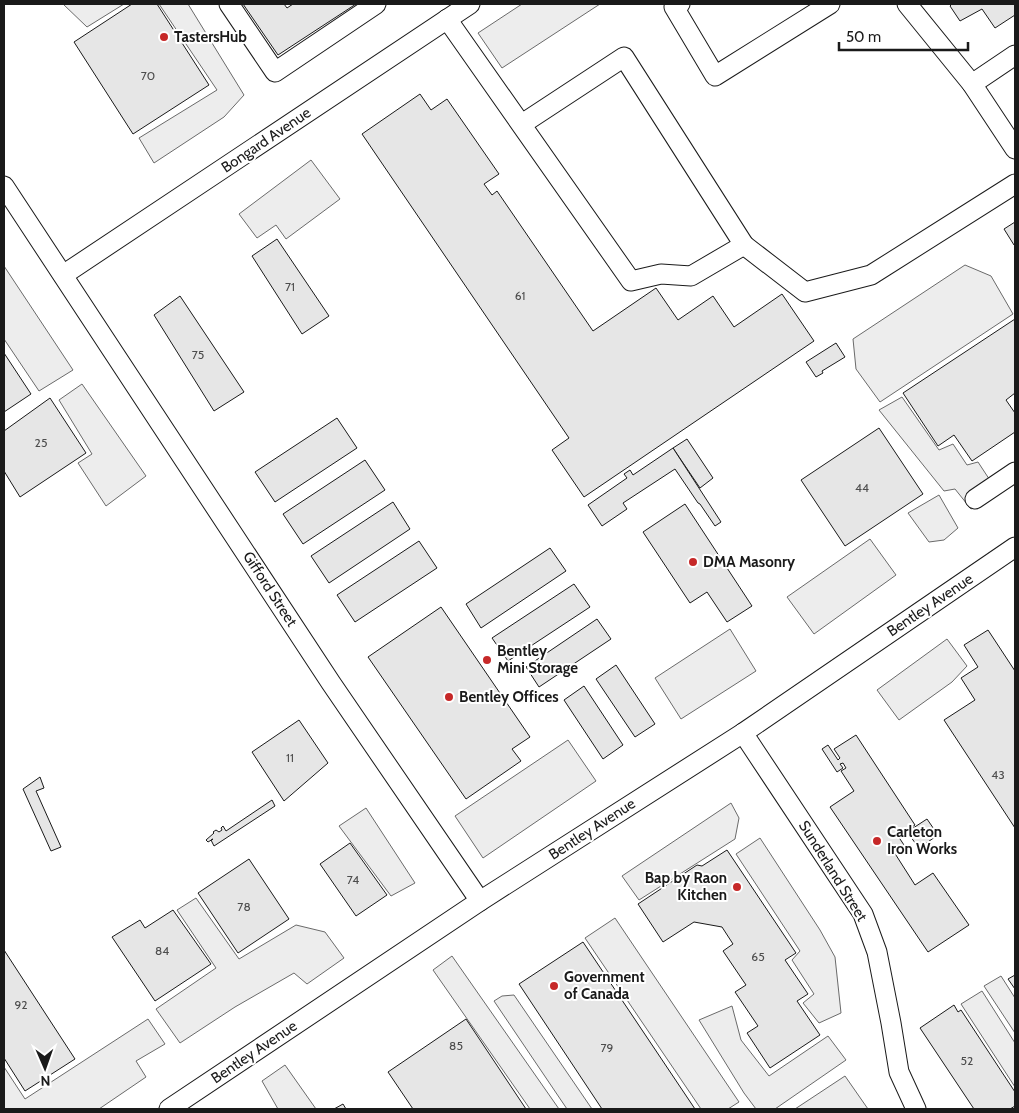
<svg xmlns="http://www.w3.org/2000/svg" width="1019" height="1113" font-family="Cabin,sans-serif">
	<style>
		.parking { fill: #ededed; stroke: #6a6a6a }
		.building { fill: #e6e6e6; stroke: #1a1a1a }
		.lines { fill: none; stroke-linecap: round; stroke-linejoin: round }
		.minor-casing { stroke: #1a1a1a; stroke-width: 21 }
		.minor { stroke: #fff; stroke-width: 19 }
		.poi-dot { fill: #c62828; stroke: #fff; stroke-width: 2 }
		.labels { text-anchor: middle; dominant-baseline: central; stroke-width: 4; stroke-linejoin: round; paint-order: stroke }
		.number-label { font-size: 12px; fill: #4d4d4d }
		.poi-label { font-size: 15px; font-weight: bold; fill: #1a1a1a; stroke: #fff; text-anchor: start }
		.street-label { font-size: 15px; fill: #1a1a1a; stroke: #fff }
	</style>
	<rect width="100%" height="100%" fill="#fff"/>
	<!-- parking -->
	<g class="parking">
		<path d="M63,4H124L87,27Z"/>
		<path d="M159,4H188L244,95L224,117L154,163L139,138L217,90Z"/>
		<path d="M522,4H600L502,68L478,33Z"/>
		<path d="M311,160L340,199L286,239L276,225L257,238L239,214Z"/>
		<path d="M965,265L991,276L1013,314L880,402L856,369L853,339Z"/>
		<path d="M4,266L73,370L39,391L4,339Z"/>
		<path d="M82,384L146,476L106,506L78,463L92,454L59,400Z"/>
		<path d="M902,397L939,450L953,444L967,465L978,462L999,494L971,509L955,489L944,491L879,410Z"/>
		<path d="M939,495L958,528L944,540L929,542L908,513Z"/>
		<path d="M870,539L896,575L814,634L787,597Z"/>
		<path d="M730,629L756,671L681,719L655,678Z"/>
		<path d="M947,639L967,666L952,682L899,720L877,690Z"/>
		<path d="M568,740L596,781L483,858L455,816Z"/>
		<path d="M731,803L739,818L735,839L639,900L622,876Z"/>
		<path d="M366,808L415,883L391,896L339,826Z"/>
		<path d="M760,838L820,930L835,957L841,1013L819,1023L803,1003L814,994L792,960L800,951L736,854Z"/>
		<path d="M196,898L239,959L296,925L325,932L344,958L307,984L294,973L235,1007L180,1043L156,1009L216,968L177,910Z"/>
		<path d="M615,918L739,1102L728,1109H701L585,938Z"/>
		<path d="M452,956L559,1109H530L433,970Z"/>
		<path d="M1001,976L1015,998V1033L984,986Z"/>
		<path d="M982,991L1015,1043V1087L961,1004Z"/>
		<path d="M514,995L592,1109H567L494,1001L502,996Z"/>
		<path d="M732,1006L741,1040L769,1076L828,1036L846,1060L775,1109H756L744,1093L699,1020Z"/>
		<path d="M148,1019L165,1044L136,1061L146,1077L99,1109H4V1067L25,1099Z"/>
		<path d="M285,1065L316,1109H278L262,1081Z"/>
		<path d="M845,1076L868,1109H795Z"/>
	</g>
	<!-- building -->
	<g class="building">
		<path d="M132,4H157L209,85L133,134L74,42Z"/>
		<path d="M243,4H284L287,8L293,4H356L278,55Z"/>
		<path d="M952,4H1015V15L995,28L982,9L960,21L950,6Z"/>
		<path d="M420,94L431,110L447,99L499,174L484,184L492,195L497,191L593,331L656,288L678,320L713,296L734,327L782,294L814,341L584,497L552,450L569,438L362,134Z"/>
		<path d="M1015,222V244L1014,245L1004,229Z"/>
		<path d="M277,239L329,316L302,334L252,256Z"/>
		<path d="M180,296L244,392L214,411L154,315Z"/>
		<path d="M1015,319V393L1006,400L1015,413V432L972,461L954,435L938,446L903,393Z"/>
		<path d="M836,343L845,357L822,371L823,373L816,377L806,362Z"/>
		<path d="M4,353L31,394L4,412Z"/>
		<path d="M50,398L86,453L20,497L4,471V431Z"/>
		<path d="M337,418L357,448L275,502L255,472Z"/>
		<path d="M879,428L923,494L845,546L801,480Z"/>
		<path d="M687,439L713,478L700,488L673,448Z"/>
		<path d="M673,448L721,522L715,526L700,504L698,503L675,469L623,503L627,509L602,526L588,505L627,478L624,474L630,470L633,475Z"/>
		<path d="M365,460L385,490L303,544L283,514Z"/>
		<path d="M393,502L410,529L329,583L311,556Z"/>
		<path d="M685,504L752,606L727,622L707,592L690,603L643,532Z"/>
		<path d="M419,541L437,568L355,622L337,595Z"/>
		<path d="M550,548L566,571L481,628L466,604Z"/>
		<path d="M574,584L590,607L508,661L492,638Z"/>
		<path d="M441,607L530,737L512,749L521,761L466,799L368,657Z"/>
		<path d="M597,619L611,639L539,687L526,667Z"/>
		<path d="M988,630L1015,671V828L944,720L975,700L961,678L978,667L964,645Z"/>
		<path d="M616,665L655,724L635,737L596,679Z"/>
		<path d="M584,686L623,745L603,759L564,700Z"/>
		<path d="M299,720L328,763L284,801L252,752Z"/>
		<path d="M856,735L915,825L898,836L904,845L894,852L915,885L933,873L969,925L928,952L830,807L854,791L841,771L846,768L843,763L840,764L843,768L837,772L822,749L828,745L838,760L840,758L834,749Z"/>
		<path d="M40,777L44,788L36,791L61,847L51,851L23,789Z"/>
		<path d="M272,800L275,806L214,846L211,840L213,839L208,842L206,840L214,833L213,832L216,830L219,832L222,830L221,828L223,826L226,831Z"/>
		<path d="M927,819L938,835L919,848L907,832Z"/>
		<path d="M350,843L387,895L356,916L320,864Z"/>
		<path d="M727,850L796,953L785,960L808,994L797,1001L820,1035L770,1068L747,1033L758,1026L735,992L746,985L723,951L733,944L722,927L694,922L663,942L638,904L697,865L702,866Z"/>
		<path d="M249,859L289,919L238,953L198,893Z"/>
		<path d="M173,910L211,964L155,1001L112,937L140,920L145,928Z"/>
		<path d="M583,942L695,1109H602L519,984Z"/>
		<path d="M4,950L75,1059L25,1091L4,1058Z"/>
		<path d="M1015,975V989L1008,979Z"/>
		<path d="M954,1005L958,1012L961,1010L1015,1092V1106L1010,1109H974L920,1028Z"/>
		<path d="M466,1019L526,1109H413L388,1072Z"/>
		<path d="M343,1104L346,1109H334Z"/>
	</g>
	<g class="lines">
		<!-- minor casing -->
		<g class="minor-casing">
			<g id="minor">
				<path d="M229,4L275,72L376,4"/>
				<path d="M680,4L674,7L715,76L830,4"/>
				<path d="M907,4L972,84L1015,149"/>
				<path d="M447,19L631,281L661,274L691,276L744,245L624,57L522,124"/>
				<path d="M972,84L1015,55"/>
				<path d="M4,186L331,683L480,901"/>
				<path d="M744,245L805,292L871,275L1015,184"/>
				<path d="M63,275L470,4"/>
				<path d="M975,499L1015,472"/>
				<path d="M743,733L863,914L877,952L891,1023L899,1072L916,1109"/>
				<path d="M169,1109L480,901L743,733L1015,547"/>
			</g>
		</g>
		<!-- minor -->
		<use href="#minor" class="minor"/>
	</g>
	<!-- markers -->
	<g class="poi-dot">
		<circle cx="164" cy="37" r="5"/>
		<circle cx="693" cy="562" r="5"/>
		<circle cx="487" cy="660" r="5"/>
		<circle cx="449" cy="697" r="5"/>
		<circle cx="877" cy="841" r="5"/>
		<circle cx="737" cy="887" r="5"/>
		<circle cx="554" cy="986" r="5"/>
	</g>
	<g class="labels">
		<!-- number labels -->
		<g class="number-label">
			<text x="148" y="75">70</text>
			<text x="290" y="286">71</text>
			<text x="520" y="295">61</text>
			<text x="198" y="354">75</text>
			<text x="41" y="442">25</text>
			<text x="862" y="487">44</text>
			<text x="290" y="757">11</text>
			<text x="998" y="774">43</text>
			<text x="353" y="879">74</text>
			<text x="244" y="906">78</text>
			<text x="162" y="950">84</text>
			<text x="758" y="956">65</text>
			<text x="21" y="1004">92</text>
			<text x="456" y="1045">85</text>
			<text x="607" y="1047">79</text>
			<text x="967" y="1060">52</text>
		</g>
		<!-- poi labels -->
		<g class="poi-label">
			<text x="174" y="37">TastersHub</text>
			<text x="703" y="562">DMA Masonry</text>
			<text x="497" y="651">Bentley<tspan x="497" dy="17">Mini Storage</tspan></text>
			<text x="459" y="697">Bentley Offices</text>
			<text x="887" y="832">Carleton<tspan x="887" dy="17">Iron Works</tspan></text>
			<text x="727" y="878" text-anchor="end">Bap by Raon<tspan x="727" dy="17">Kitchen</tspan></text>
			<text x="564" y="977">Government<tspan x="564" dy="17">of Canada</tspan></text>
		</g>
		<!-- street labels -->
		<g class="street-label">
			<text transform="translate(266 140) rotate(-34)">Bongard Avenue</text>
			<text transform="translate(270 589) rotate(57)">Gifford Street</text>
			<text transform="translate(930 605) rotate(-34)">Bentley Avenue</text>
			<text transform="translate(592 829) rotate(-33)">Bentley Avenue</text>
			<text transform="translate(833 871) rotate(58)">Sunderland Street</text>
			<text transform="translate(254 1052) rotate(-34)">Bentley Avenue</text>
		</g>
	</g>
	<!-- border -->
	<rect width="1019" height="1113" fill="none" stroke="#1a1a1a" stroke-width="10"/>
	<!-- north arrow -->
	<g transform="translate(45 1068) rotate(178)" stroke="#ffffff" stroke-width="4" paint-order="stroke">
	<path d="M0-4L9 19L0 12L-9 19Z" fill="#1a1a1a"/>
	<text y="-8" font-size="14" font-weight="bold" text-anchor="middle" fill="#1a1a1a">N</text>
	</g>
	<!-- scale -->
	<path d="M839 42v8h129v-8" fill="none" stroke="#1a1a1a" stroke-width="2.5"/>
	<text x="846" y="42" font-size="15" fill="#1a1a1a" stroke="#ffffff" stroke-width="4" paint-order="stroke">50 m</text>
</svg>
